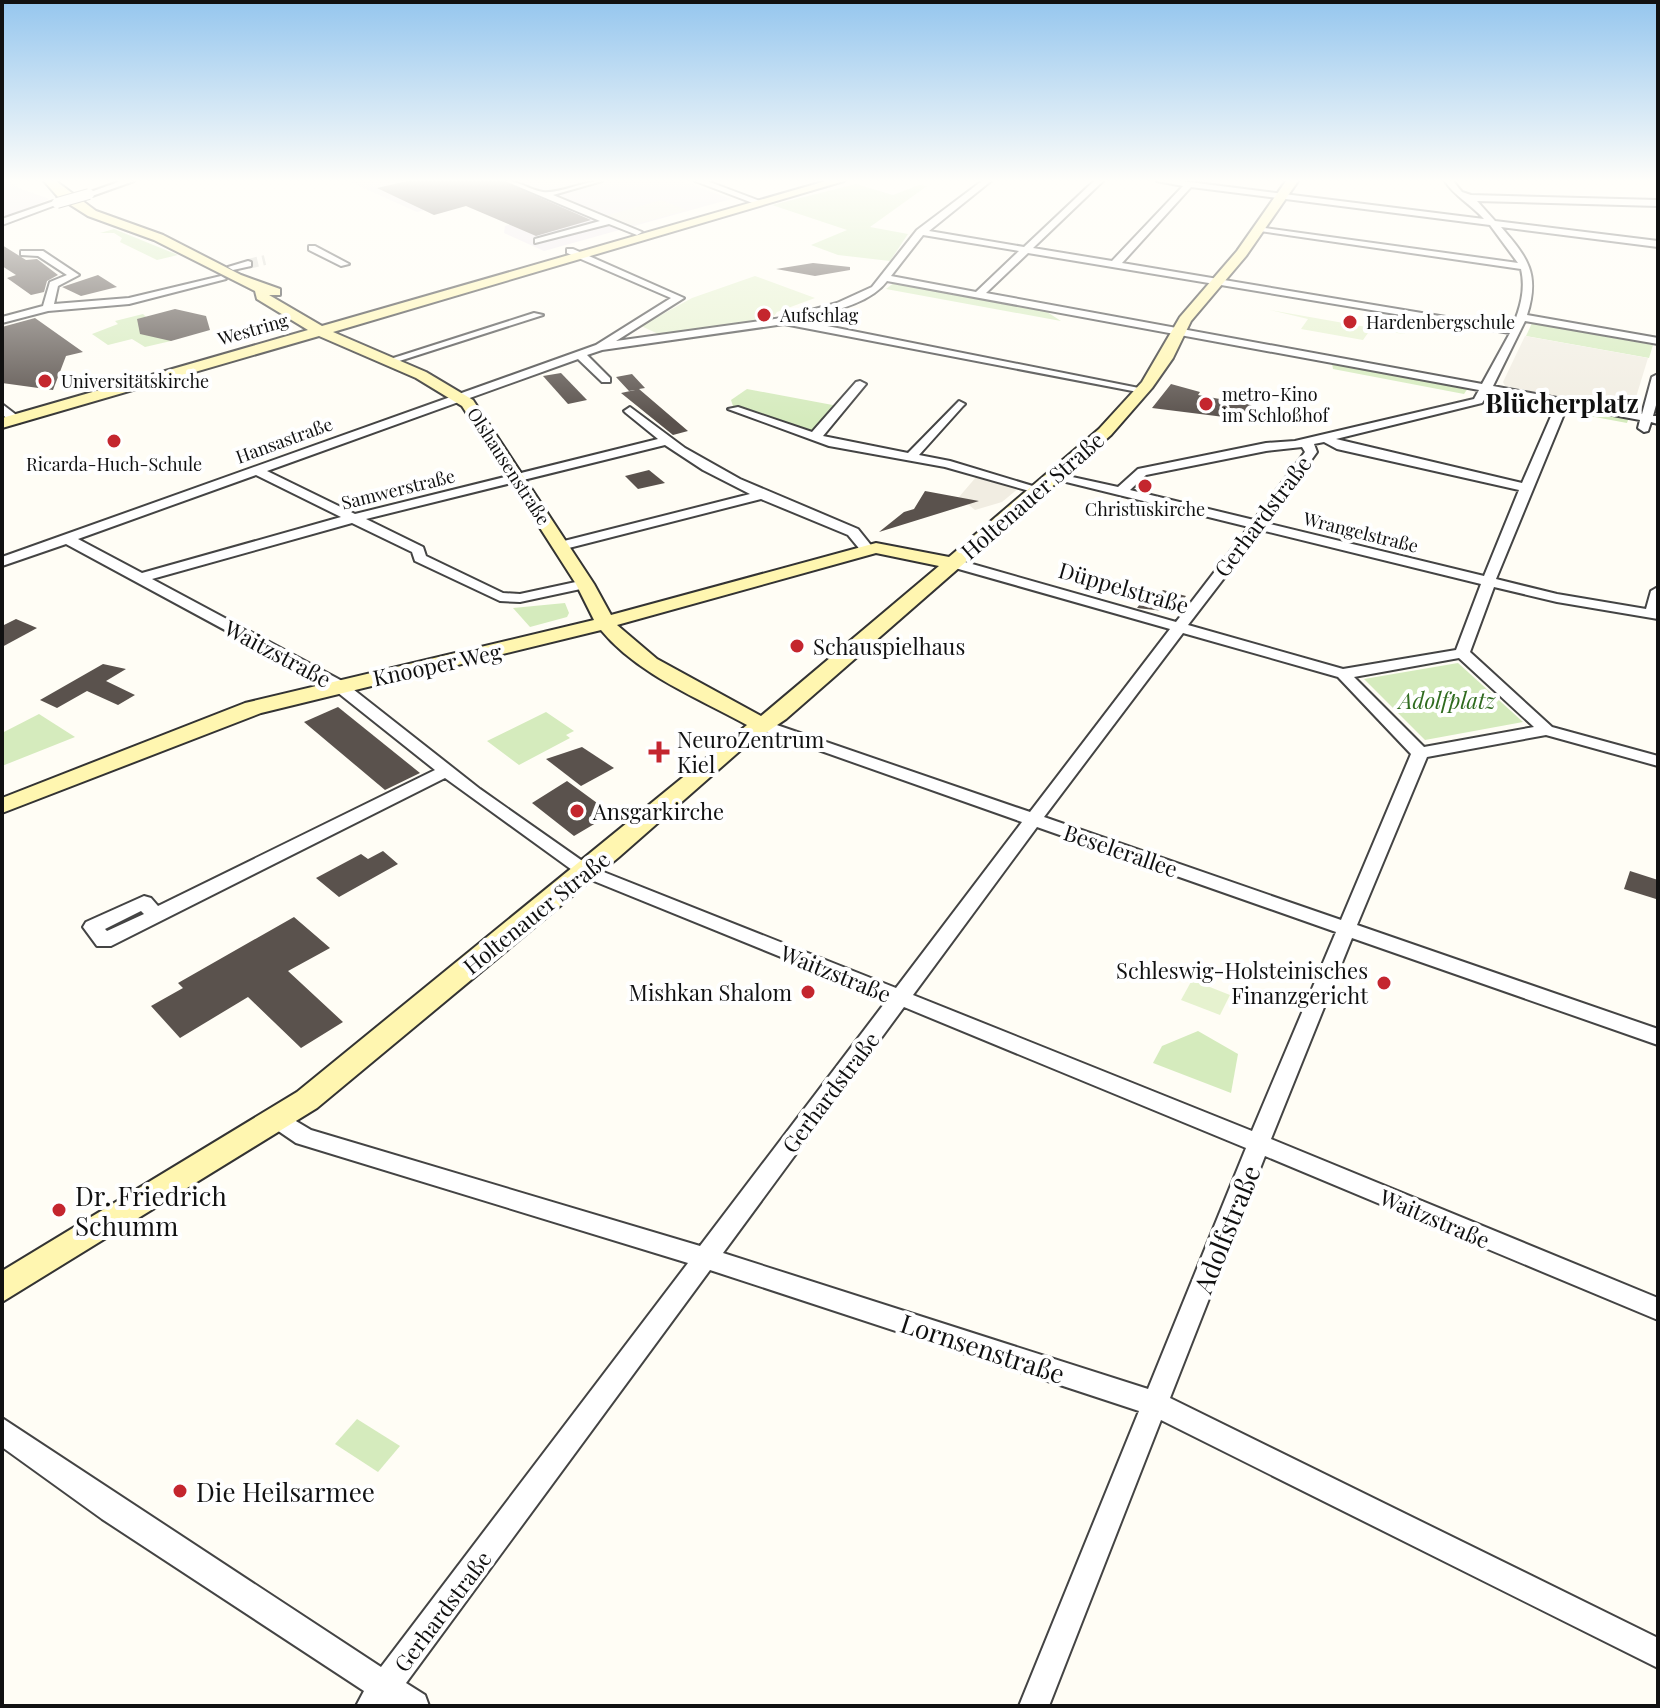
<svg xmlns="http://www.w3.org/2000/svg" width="1660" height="1708" font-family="'Playfair Display',serif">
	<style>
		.industrial { fill: #eee6ef }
		.green { fill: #d5ebbd }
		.pitch { fill: #e6f2cf }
		.plaza { fill: #f1ede2 }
		.building { fill: #5a524d }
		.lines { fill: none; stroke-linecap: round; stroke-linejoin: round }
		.street-tunnel { stroke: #dbdad3; stroke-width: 10; stroke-dasharray: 10 5; stroke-linecap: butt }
		.street-casing { stroke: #444; stroke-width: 4 }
		.secondary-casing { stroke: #333; stroke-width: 4 }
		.street { fill: #fff; fill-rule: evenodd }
		.secondary { fill: #fff6b0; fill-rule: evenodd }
		.street-bridge-casing { stroke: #444; stroke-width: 12; stroke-linecap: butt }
		.street-bridge { stroke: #fff; stroke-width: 10 }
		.poi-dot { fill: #c4262e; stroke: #fff; stroke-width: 3 }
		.labels { text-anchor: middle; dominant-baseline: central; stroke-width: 8; stroke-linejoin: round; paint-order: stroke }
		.far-poi-label { font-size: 18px; fill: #111; stroke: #fff; text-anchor: start }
		.far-street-label { font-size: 18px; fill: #111; stroke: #fff }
		.street-label { font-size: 22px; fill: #111; stroke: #fff }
		.poi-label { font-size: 22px; fill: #111; stroke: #fff; text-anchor: start }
		.park-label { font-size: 22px; font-style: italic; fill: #2f6b1f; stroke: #fff }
		.far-district-label { font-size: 26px; font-weight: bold; fill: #111; stroke: #fff }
		.near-poi-label { font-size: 26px; fill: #111; stroke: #fff; text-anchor: start }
		.near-street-label { font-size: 26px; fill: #111; stroke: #fff }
	</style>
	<rect width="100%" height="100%" fill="#fffdf5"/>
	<!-- industrial -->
	<g class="industrial">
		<path d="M2,181H11L19,188L49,199L36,205L40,207L2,219Z"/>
		<path d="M348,181H682L731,199L544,251L504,233L505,226L563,210L512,188L417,212Z"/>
	</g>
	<!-- green -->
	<g class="green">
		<path d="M856,184L893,195L919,185L927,186L870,227L908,234L890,261L838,255L811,245L847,230L772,205Z"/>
		<path d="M114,229L178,255L157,260L120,242L122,238L114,233H100Z"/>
		<path d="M895,282L1044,310L1061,321L886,289Z"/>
		<path d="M143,314L171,341L145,347L132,339L108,345L92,334L118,324L115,321Z"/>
		<path d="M1532,323L1653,345L1649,358L1526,336Z"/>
		<path d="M1332,364H1337L1468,388L1464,394L1333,369Z"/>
		<path d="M747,389L838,406L812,431L733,406L731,400Z"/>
		<path d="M1506,394L1629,417L1627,423L1504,400Z"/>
		<path d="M565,603L569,613L567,617L530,627L513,608Z"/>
		<path d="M1458,663L1523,722L1425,740L1364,679Z"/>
		<path d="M546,712L574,731L566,735L570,738L519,765L487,741Z"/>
		<path d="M39,714L75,737L2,766V733Z"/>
		<path d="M1198,1031L1238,1054L1231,1093L1153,1063L1162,1046Z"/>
		<path d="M357,1419L400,1446L378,1472L335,1444Z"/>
	</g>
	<!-- pitch -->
	<g class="pitch">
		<path d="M755,276L815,298L777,312L772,319L665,337L641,326L692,298Z"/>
		<path d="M1270,310L1406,334L1370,330L1363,340L1301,329L1308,319Z"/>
		<path d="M1192,980L1230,995L1220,1015L1181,1000Z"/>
	</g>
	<!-- plaza -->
	<g class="plaza">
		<path d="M661,200L687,210L630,226L605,216Z"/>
		<path d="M1525,336L1648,358L1633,407L1615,408L1505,386L1503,382Z"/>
		<path d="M977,476L985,478L1019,488L1002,502L975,510L959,497Z"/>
	</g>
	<!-- building -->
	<g class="building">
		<path d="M407,181H502L591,220L536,236L466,206L434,215L377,188Z"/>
		<path d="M2,245L26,260L37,259L58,275L47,281L44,292L31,295L7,278L16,275L2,266Z"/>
		<path d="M813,263L850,267V270L815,276L776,269Z"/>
		<path d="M98,275L117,287L81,296L62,287Z"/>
		<path d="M175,309L206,316L210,330L171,341L140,334L137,319Z"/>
		<path d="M35,318L83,352L66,356L53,390L2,383V327Z"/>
		<path d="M561,373L587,400L568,404L543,376Z"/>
		<path d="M632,374L645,388L639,389L688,431L673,435L621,393L635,390L629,391L616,377Z"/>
		<path d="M1171,384L1200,392L1198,395L1252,405L1240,419L1152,408Z"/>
		<path d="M649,470L665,483L638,489L625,476Z"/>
		<path d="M925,491L979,501L879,532L904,512L914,509Z"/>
		<path d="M1163,590L1186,596L1173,612L1137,608L1145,597L1155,600Z"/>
		<path d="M16,619L37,628L2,647V626Z"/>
		<path d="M103,664L126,669L106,681L135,695L118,705L87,691L57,708L40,700Z"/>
		<path d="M338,707L420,773L385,790L304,722Z"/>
		<path d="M582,747L614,768L581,786L546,759Z"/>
		<path d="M567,781L623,822L601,820L574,836L532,803Z"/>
		<path d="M383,851L398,864L339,897L316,878L361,854L368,859Z"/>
		<path d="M1630,871L1658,880L1656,899L1624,889Z"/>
		<path d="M294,917L330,948L288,971L343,1022L301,1048L248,997L180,1038L151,1006L183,988L178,983Z"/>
	</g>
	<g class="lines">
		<!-- street-tunnel -->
		<path class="street-tunnel" d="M248,264L265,260"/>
		<!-- street casing -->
		<g class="street-casing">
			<g id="street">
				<path d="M121,181H134L92,196L85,194Z"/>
				<path d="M505,181C520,181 529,190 543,192C559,194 584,181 602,181L553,195L642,232L637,235L609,224L535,243V239L600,221Z"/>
				<path d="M695,181H707L765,203L758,205Z"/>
				<path d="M982,181H991L929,231L1024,247L1094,181H1103L1033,248L1112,261L1183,186L1157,181H1181L1484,219C1472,205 1453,195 1445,181H1453L1462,192L1471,195L1658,200V206L1477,201L1495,221L1658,241V247L1501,227C1528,258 1540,274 1527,315L1658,338V344L1525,321L1493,386L1642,414L1652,377L1658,374V398L1653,416H1658V424L1651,422L1648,431L1644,432L1638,428L1640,420L1489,392L1482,403L1336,439L1522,483L1552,414L1562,412L1564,414L1496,579L1557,594L1646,609L1651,591L1658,587V619L1557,602L1494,587L1470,652L1552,727L1658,756V766L1546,735L1427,757L1357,925L1658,1029V1045L1352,938L1271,1139L1658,1298V1320L1265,1156L1170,1398L1658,1638V1668L1161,1420L1049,1706H1019L1139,1411L710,1270L406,1683L425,1695L429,1706H356L364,1691L102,1519L2,1447V1418L381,1667L688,1263L296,1143L271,1126L268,1120L271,1114L279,1111L311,1130L700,1246L887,1000L579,875L445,778L111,946H97L83,927L86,922L144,896L151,898L158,906L435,770L332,688L66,544L2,566V557L596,345L671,298L567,253V249H573L684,298L616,341L782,318L837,303L872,287L917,230ZM1191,187L1490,225L1518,263L1258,227L1253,230L1521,269C1526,290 1520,309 1512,328L1122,263ZM923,235L1019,251L976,292L891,276ZM1028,253L1510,333L1482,384L986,293ZM887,281L1479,390L1474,399L1295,441L1266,443L1138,469L1118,487L1054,473V479L1249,527L1176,622L958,560H948V566L1170,629L1030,812L768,722H756L754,725L756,728L1022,822L896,988L591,867L480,789L344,682L152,579L352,523L412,552L415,561L500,601L520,602L590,587V581L585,580L520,594L503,593L426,556L423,547L366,519L665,445L703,470L750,494L556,543V549L561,550L761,499L848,535L862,552H872L874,549L858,529L740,479L685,448L630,407L624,411L626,413L658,439L355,514L267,471L578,359L602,382H610V378L587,355L602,350L784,324L1143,393L1149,390L797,320C826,312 868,306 887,281ZM1324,442L1337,449L1519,490L1484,576L1266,523L1317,452L1314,444ZM1302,447L1305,452L1254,520L1130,490L1146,475L1266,451ZM256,475L341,517L142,573L78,539ZM1261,530L1481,584L1456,650L1343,669L1188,625ZM1183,633L1338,677L1411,754L1341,920L1044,817ZM1459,658L1534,727L1424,747L1354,677ZM1037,827L1336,932L1252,1131L913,995ZM141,911L144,914L107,931L105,929ZM904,1007L1246,1148L1148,1389L723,1253Z"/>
				<path d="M54,201L61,203L2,225V219Z"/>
				<path d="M309,246H315L349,264L341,266L309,250Z"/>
				<path d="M21,251H43L79,275L58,286L54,304L129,298L221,276L226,279L129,304L48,311L2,323V317L43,306L50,282L67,275L38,256L21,255Z"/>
				<path d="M248,261L251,262V266L233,270L228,267Z"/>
				<path d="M534,313L543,315L393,363L384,361Z"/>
				<path d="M860,381L866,384L823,436L908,453L959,401L965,404L963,406L919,455L950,461L1046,490L1040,494L945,467L829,446L728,409L738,407L812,432L856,382Z"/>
				<path d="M2,404L19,417V423H11L2,414Z"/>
			</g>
		</g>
		<!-- secondary casing -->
		<g class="secondary-casing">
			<path id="secondary" d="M44,181H56L96,211L163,235L241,275L280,289V295H269L322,326L826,181H844L333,332L426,372L473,400L594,584L611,615L876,543L949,557L1099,429L1142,382L1180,317L1237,251L1286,181H1298L1246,256L1191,321L1173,358L1152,388L1111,435L786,719L742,749L619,857L317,1108L2,1302V1271L297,1092L747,725C698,698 637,674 601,630L261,713L2,813V798L245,703L594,620L576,584L462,406L416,378L319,336L2,428V418L308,330L257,299L255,291L154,240L88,216L58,197ZM876,553L939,566L761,716L657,659L617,625Z"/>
		</g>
		<!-- street -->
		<use href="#street" class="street"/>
		<!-- secondary -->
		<use href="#secondary" class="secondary"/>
		<!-- street-bridge casing -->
		<g class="street-bridge-casing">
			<path id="street-bridge" d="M57,203L89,194"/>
		</g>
		<!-- street-bridge -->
		<use href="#street-bridge" class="street-bridge"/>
	</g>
	<!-- sky -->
	<linearGradient id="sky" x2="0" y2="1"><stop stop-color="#95c6ee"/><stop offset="0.43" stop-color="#fffefa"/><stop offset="1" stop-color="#fffefa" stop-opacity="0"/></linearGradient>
	<rect width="1660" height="420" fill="url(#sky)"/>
	<!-- markers -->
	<g class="poi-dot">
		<circle cx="764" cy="315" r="8"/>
		<circle cx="1350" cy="322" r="8"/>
		<circle cx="45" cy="381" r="8"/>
		<circle cx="1206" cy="404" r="8"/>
		<circle cx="114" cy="441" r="8"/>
		<circle cx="1145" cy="486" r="8"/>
		<circle cx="797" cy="646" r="8"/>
		<path d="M655 740h8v8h8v8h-8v8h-8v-8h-8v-8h8z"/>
		<circle cx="577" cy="811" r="8"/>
		<circle cx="1384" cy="983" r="8"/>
		<circle cx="808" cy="992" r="8"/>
		<circle cx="59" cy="1210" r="8"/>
		<circle cx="180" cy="1491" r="8"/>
	</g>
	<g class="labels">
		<!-- far-poi labels -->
		<g class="far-poi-label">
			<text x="780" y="315">Aufschlag</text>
			<text x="1366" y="322">Hardenbergschule</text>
			<text x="61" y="381">Universitätskirche</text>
			<text x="1222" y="394">metro-Kino<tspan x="1222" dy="21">im Schloßhof</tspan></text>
			<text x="114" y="464" text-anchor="middle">Ricarda-Huch-Schule</text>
			<text x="1145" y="509" text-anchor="middle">Christuskirche</text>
		</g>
		<!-- far-street labels -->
		<g class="far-street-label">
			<text transform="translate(253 329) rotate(-16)">Westring</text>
			<text transform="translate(284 440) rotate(-20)">Hansastraße</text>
			<text transform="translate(509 466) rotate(57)">Olshausenstraße</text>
			<text transform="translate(398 489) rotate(-14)">Samwerstraße</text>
			<text transform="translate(1361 532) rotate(14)">Wrangelstraße</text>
		</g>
		<!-- street labels -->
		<g class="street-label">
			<text transform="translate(1032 495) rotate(-41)">Holtenauer Straße</text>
			<text transform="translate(1262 516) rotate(-53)">Gerhardstraße</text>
			<text transform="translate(1124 587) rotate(16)">Düppelstraße</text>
			<text transform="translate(278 653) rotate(28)">Waitzstraße</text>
			<text transform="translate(437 664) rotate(-12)">Knooper Weg</text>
			<text transform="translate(1121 850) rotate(19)">Beselerallee</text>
			<text transform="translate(536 912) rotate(-39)">Holtenauer Straße</text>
			<text transform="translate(836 973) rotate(22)">Waitzstraße</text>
			<text transform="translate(830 1092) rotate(-53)">Gerhardstraße</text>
			<text transform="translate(1435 1218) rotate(23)">Waitzstraße</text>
			<text transform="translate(442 1611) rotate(-53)">Gerhardstraße</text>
		</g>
		<!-- poi labels -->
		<g class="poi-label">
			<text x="813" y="646">Schauspielhaus</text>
			<text x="677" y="739">NeuroZentrum<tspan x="677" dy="25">Kiel</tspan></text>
			<text x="593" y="811">Ansgarkirche</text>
			<text x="1368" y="970" text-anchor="end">Schleswig-Holsteinisches<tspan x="1368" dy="25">Finanzgericht</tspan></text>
			<text x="792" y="992" text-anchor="end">Mishkan Shalom</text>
		</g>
		<!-- park labels -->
		<g class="park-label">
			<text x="1447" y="700">Adolfplatz</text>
		</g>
		<!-- far-district labels -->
		<g class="far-district-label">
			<text x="1562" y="402">Blücherplatz</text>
		</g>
		<!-- near-poi labels -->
		<g class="near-poi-label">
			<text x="75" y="1195">Dr. Friedrich<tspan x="75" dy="30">Schumm</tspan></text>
			<text x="196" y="1491">Die Heilsarmee</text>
		</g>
		<!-- near-street labels -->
		<g class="near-street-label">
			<text transform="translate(1226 1229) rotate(-68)">Adolfstraße</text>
			<text transform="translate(983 1348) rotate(18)">Lornsenstraße</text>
		</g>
	</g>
	<!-- border -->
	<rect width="1660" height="1708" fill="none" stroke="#111111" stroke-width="8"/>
</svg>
